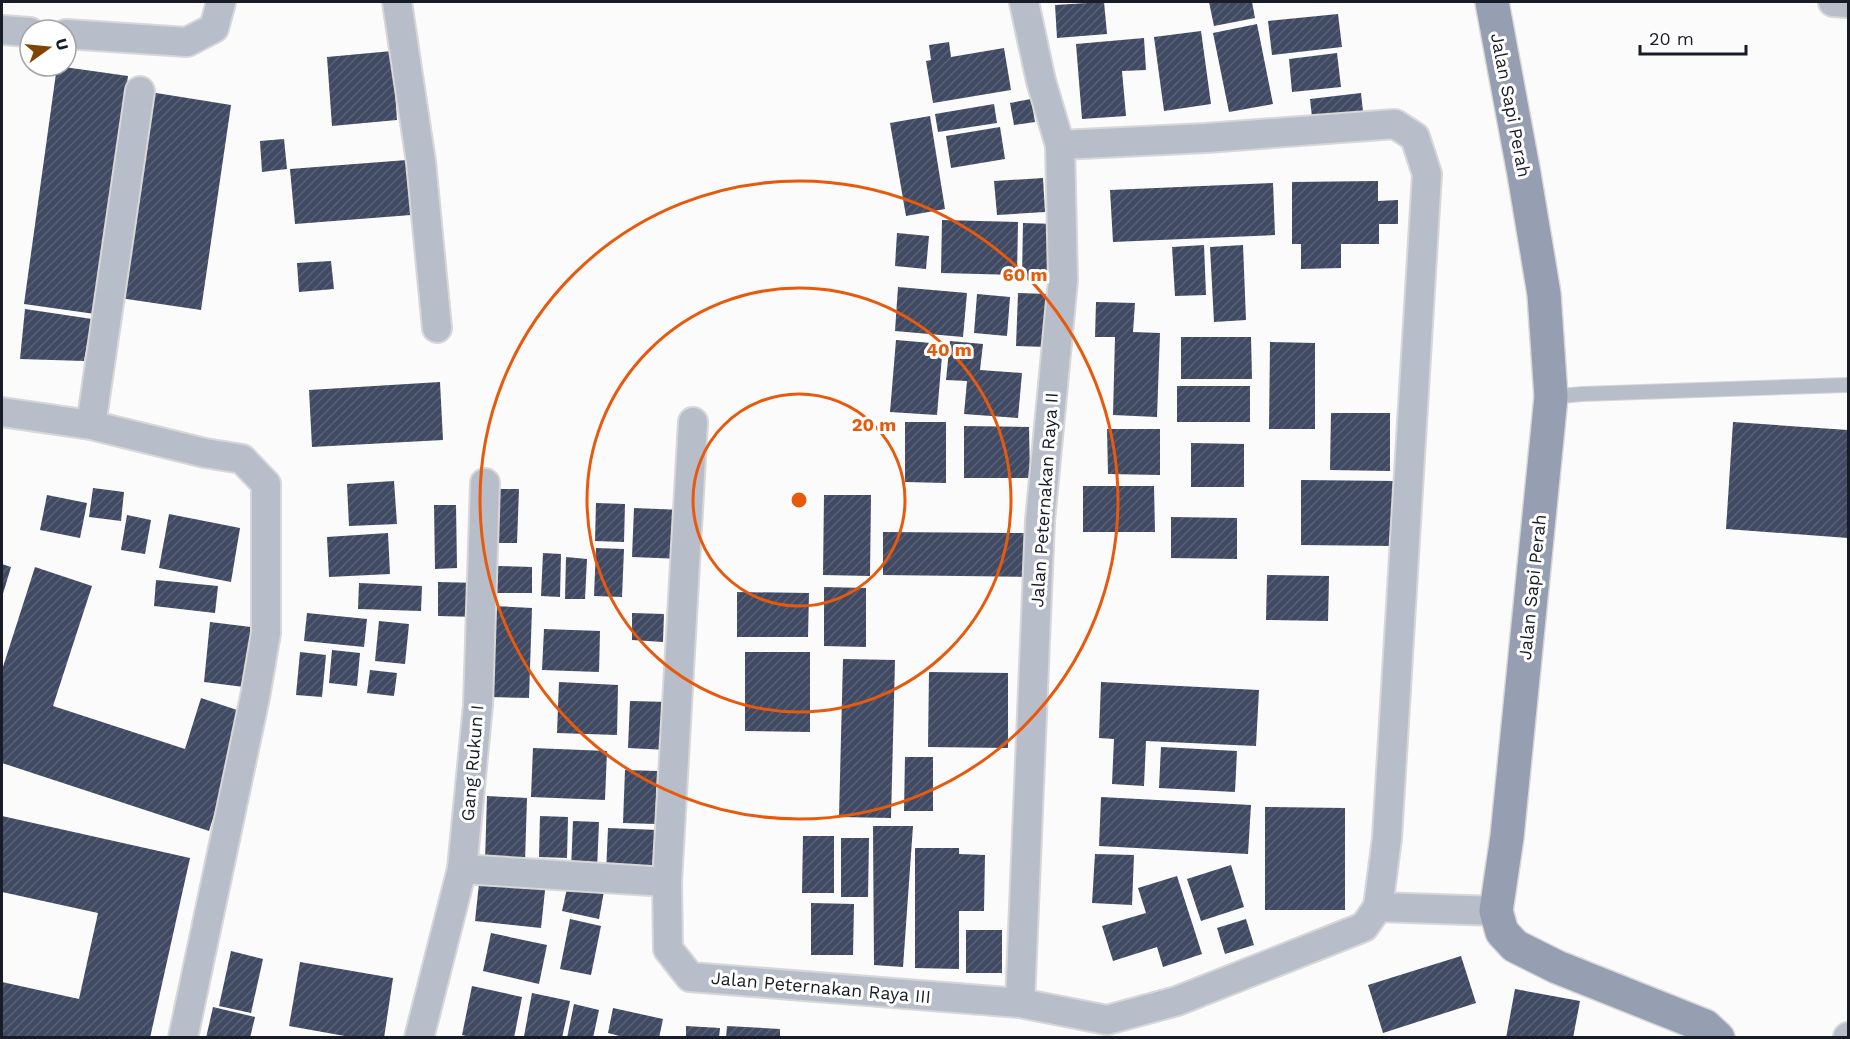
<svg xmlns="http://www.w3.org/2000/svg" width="1850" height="1039" font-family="'Work Sans',sans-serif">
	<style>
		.building { fill: url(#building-hatch) }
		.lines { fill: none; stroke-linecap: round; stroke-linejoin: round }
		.lane-casing { stroke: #d7d7d9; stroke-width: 16 }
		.street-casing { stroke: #d7d7d9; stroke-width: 32 }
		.secondary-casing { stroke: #d7d7d9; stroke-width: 36 }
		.lane { stroke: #b7bdc9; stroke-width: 14 }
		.street { stroke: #b7bdc9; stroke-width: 28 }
		.secondary { stroke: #969eb1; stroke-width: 33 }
		.ring { fill: none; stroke: #e8590c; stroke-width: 3 }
		.labels { text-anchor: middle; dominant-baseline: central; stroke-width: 6; stroke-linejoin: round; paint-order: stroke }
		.street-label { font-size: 18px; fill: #181c27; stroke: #fff }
		.centre { fill: #e8590c; stroke: #fff; stroke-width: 3 }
		.ring-label { font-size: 18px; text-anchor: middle; font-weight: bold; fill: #e8590c; stroke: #fff; stroke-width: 6; stroke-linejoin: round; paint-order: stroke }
	</style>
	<defs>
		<pattern id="building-hatch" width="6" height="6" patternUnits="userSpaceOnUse" patternTransform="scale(1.5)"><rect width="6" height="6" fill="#404a63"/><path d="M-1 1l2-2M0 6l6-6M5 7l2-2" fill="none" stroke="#586175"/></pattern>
	</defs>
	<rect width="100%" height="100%" fill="#fbfbfb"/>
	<!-- building -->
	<g class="building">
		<path d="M1104,2L1107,34L1057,38L1055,5Z"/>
		<path d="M1209,2H1252L1255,18L1214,26Z"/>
		<path d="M1338,14L1342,47L1272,55L1268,21Z"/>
		<path d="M1257,24L1273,104L1229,112L1213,33Z"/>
		<path d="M1201,31L1211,104L1164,111L1154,37Z"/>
		<path d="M1144,38L1146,70L1122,71L1126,116L1082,119L1076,44Z"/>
		<path d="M949,42L951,57L1004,48L1011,90L933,103L926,61L931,60L929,45Z"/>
		<path d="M392,51L397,120L332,126L327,57Z"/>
		<path d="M1337,53L1341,87L1292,92L1289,59Z"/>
		<path d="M57,66L128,76L95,314L24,304Z"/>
		<path d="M150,92L231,105L201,310L120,298Z"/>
		<path d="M1361,93L1364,121L1313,126L1310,99Z"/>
		<path d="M1031,99L1035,122L1014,125L1010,103Z"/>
		<path d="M994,104L997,123L938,132L935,114Z"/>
		<path d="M930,116L945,209L906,216L890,123Z"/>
		<path d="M1000,127L1005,159L951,168L946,136Z"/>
		<path d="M284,139L287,169L262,172L260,141Z"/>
		<path d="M407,160L411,215L295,224L290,169Z"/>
		<path d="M1043,178L1045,212L997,215L994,181Z"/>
		<path d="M1378,181V201L1398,200V224H1379V244H1341V268L1301,269V244H1292V182Z"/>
		<path d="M1273,183L1275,235L1113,242L1110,190Z"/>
		<path d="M942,220L1018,222L1017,275L941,273Z"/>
		<path d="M1023,223L1056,224L1055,277H1022Z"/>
		<path d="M897,233L929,236L926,269L895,266Z"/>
		<path d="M1204,245L1206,295L1175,296L1172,247Z"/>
		<path d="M1243,245L1246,320L1214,322L1210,247Z"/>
		<path d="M331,261L334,289L299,292L297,263Z"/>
		<path d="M898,287L967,293L963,337L895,331Z"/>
		<path d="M1018,293L1048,294L1047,347L1016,346Z"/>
		<path d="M977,294L1010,297L1007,336L974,333Z"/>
		<path d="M1096,302L1135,303L1133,332L1160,333L1157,417L1113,415L1115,337H1095Z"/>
		<path d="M25,309L92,319L84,361L20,359Z"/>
		<path d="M1181,337H1251L1252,379H1181Z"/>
		<path d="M896,340L943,344L937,415L890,412Z"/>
		<path d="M950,341L983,344L980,370L1022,373L1018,418L964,414L967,381L946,380Z"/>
		<path d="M1270,342L1315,343V429H1269Z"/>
		<path d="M440,382L443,440L312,447L309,390Z"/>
		<rect x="1177" y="386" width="73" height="36"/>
		<path d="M1331,413H1390V471L1330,470Z"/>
		<path d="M905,422H946V483L905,482Z"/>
		<path d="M1733,422L1848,430V538L1726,529Z"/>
		<path d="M964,426L1029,427L1030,478H964Z"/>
		<path d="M1107,429H1160V475L1108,474Z"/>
		<path d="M1191,443L1244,444V487H1191Z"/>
		<path d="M1301,480L1393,481L1392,546L1301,545Z"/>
		<path d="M394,481L397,524L349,526L347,484Z"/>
		<path d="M1083,486H1154L1155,532H1083Z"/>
		<path d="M93,488L124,492L121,521L89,517Z"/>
		<path d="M491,489H519L517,543H489Z"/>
		<path d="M47,495L87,503L80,538L40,530Z"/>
		<path d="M824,495H871L870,576L823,575Z"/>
		<path d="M596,503L625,504L624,542L595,541Z"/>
		<path d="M434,505H456L457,568L435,569Z"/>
		<path d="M634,508L683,510L682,559L632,557Z"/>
		<path d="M169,514L240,528L231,582L159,568Z"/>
		<path d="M127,515L151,520L145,554L121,550Z"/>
		<path d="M1171,517L1237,518V559L1171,558Z"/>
		<path d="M883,532L1033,533V577L883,575Z"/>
		<path d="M388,533L390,574L329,577L327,537Z"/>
		<path d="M596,548L624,549L622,597L594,596Z"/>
		<path d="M543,553L561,554L560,597L541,596Z"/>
		<path d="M566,557L587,559L585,599H565Z"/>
		<path d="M2,564L11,567L2,597Z"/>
		<path d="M497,566L532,567V593H496Z"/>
		<path d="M35,567L92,586L53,706L185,749L201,698L246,713L209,831L2,763V670Z"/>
		<path d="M1267,575L1329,576L1328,621L1266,620Z"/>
		<path d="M156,580L218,586L215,613L154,606Z"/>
		<path d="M438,582L479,583L478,617L438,616Z"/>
		<path d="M359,583L422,586L421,611L358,609Z"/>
		<path d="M824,587L866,588V647L824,646Z"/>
		<path d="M737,592L809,593L808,637H737Z"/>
		<path d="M493,606L532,608L529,698L490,697Z"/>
		<path d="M307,613L367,619L364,647L304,641Z"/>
		<path d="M632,613L664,614L663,642L632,640Z"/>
		<path d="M379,621L409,624L405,664L375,661Z"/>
		<path d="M210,622L251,627L244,687L204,682Z"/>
		<path d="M544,629L600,631L599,672L542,670Z"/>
		<path d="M332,650L360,653L357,686L329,683Z"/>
		<path d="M300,652L326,655L322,697L296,695Z"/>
		<path d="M745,652H810V732L745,731Z"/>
		<path d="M843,659L895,660L891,818L839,817Z"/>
		<path d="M370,670L397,673L394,696L367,693Z"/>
		<path d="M929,672L1008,673V748L928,747Z"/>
		<path d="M559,682L618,685L617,735L557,733Z"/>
		<path d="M1101,682L1259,690L1256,746L1146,741L1144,786L1112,784L1114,739L1099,738Z"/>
		<path d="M630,701L670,702L668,750L628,748Z"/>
		<path d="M1161,747L1237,751L1235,792L1159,788Z"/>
		<path d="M533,748L607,751L605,800L531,797Z"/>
		<path d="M905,757H933V811H904Z"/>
		<path d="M625,770L657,771L655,824L623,823Z"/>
		<path d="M487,796L527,798L525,861L485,860Z"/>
		<path d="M1101,797L1251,805L1248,854L1099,846Z"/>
		<path d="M1265,807L1345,808V910H1265Z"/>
		<path d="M2,816L190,858L150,1038H2V982L79,999L98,913L2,892Z"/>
		<path d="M540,816L568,817L567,858L539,857Z"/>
		<path d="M573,821L599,822L597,870L571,869Z"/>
		<path d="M873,826H913L903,967L874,965Z"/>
		<path d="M608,828L658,830L656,875L606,873Z"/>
		<path d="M803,836H834V893H802Z"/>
		<path d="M841,838H869L868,897H841Z"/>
		<path d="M915,848H959V854L985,855L984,911H959V969L915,968Z"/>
		<path d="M1095,854L1134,855L1132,905L1092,903Z"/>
		<path d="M1231,865L1244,907L1201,921L1187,879Z"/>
		<path d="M480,874L546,881L541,928L475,921Z"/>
		<path d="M1177,876L1202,954L1163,967L1157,947L1113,961L1102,926L1146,913L1138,888Z"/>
		<path d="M568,884L604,891L599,919L562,911Z"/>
		<path d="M811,903L854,904L853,955H811Z"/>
		<path d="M570,919L601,926L591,975L560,969Z"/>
		<path d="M1246,919L1254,945L1225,954L1217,928Z"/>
		<rect x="966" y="930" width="36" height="43"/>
		<path d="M491,933L547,945L539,984L483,971Z"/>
		<path d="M231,951L263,959L251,1013L219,1006Z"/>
		<path d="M1461,956L1476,1003L1383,1033L1368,985Z"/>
		<path d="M300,962L393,978L384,1038H356L289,1026Z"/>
		<path d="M472,986L522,997L514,1038H475L462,1035Z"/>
		<path d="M1515,989L1580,1001L1573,1038H1506Z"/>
		<path d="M532,993L570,1001L562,1038L524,1036Z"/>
		<path d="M574,1004L599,1010L593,1038H567Z"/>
		<path d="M213,1007L255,1017L250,1038H206Z"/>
		<path d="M613,1008L663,1019L659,1038H627L608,1033Z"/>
		<path d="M686,1026L720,1028L719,1038H686Z"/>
		<path d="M727,1026L780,1029V1038H726Z"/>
	</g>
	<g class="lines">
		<!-- lane casing -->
		<g class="lane-casing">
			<path id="lane" d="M1551,397L1582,394L1848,385"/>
		</g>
		<!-- street casing -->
		<g class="street-casing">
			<g id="street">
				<path d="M397,2L421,162L437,328"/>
				<path d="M1833,2L1848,3"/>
				<path d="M2,30L30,32"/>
				<path d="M66,34L187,42L214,28L221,2"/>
				<path d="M2,412L91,425L205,453L242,459L266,484V633L255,697L183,1038"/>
				<path d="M693,422L667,882L668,949L690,977L1020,1003L1107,1020L1177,1001L1364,927L1378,907L1387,838L1427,174L1415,137L1395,124L1206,138L1060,145"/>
				<path d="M91,425L140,91"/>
				<path d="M462,869L667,882"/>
				<path d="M1378,907L1496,911"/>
				<path d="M1020,1003L1040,521L1063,280L1060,145L1041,81L1024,2"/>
				<path d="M419,1038L462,869L478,705L485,483"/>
				<path d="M1848,1038V1037"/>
			</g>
		</g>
		<!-- secondary casing -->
		<g class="secondary-casing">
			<path id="secondary" d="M1492,2L1524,174L1544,294L1551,397L1507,837L1496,911L1502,932L1515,946L1557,967L1705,1026L1718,1038"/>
		</g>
		<!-- lane -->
		<use href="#lane" class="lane"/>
		<!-- street -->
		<use href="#street" class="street"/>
		<!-- secondary -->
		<use href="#secondary" class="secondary"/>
	</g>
	<!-- distance rings -->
	<g class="ring">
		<circle cx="799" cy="500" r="106"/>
		<circle cx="799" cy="500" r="212"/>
		<circle cx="799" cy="500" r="319"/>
	</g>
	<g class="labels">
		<!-- street labels -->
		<g class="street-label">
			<text transform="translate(1511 105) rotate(79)">Jalan Sapi Perah</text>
			<text transform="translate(1044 500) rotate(-86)">Jalan Peternakan Raya II</text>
			<text transform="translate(1532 587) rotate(-84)">Jalan Sapi Perah</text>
			<text transform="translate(472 763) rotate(-85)">Gang Rukun I</text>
			<text transform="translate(821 987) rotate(5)">Jalan Peternakan Raya III</text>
		</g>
	</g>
	<circle cx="799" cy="500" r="9" class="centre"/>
	<g class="ring-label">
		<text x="1025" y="281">60 m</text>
		<text x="949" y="356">40 m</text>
		<text x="874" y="431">20 m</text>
	</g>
	<!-- border -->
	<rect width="1850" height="1039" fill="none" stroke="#181c27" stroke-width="6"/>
	<!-- north arrow -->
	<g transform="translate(48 48) rotate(75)"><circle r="28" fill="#ffffff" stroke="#a3a4a9" stroke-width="1.5"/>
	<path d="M0-4.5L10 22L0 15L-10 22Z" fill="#824405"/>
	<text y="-9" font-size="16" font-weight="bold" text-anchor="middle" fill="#181c27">U</text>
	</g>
	<!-- scale -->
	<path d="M1640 45v9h106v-9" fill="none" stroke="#181c27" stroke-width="3"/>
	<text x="1649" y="45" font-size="18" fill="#181c27" stroke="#ffffff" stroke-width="4.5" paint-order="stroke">20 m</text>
</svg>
